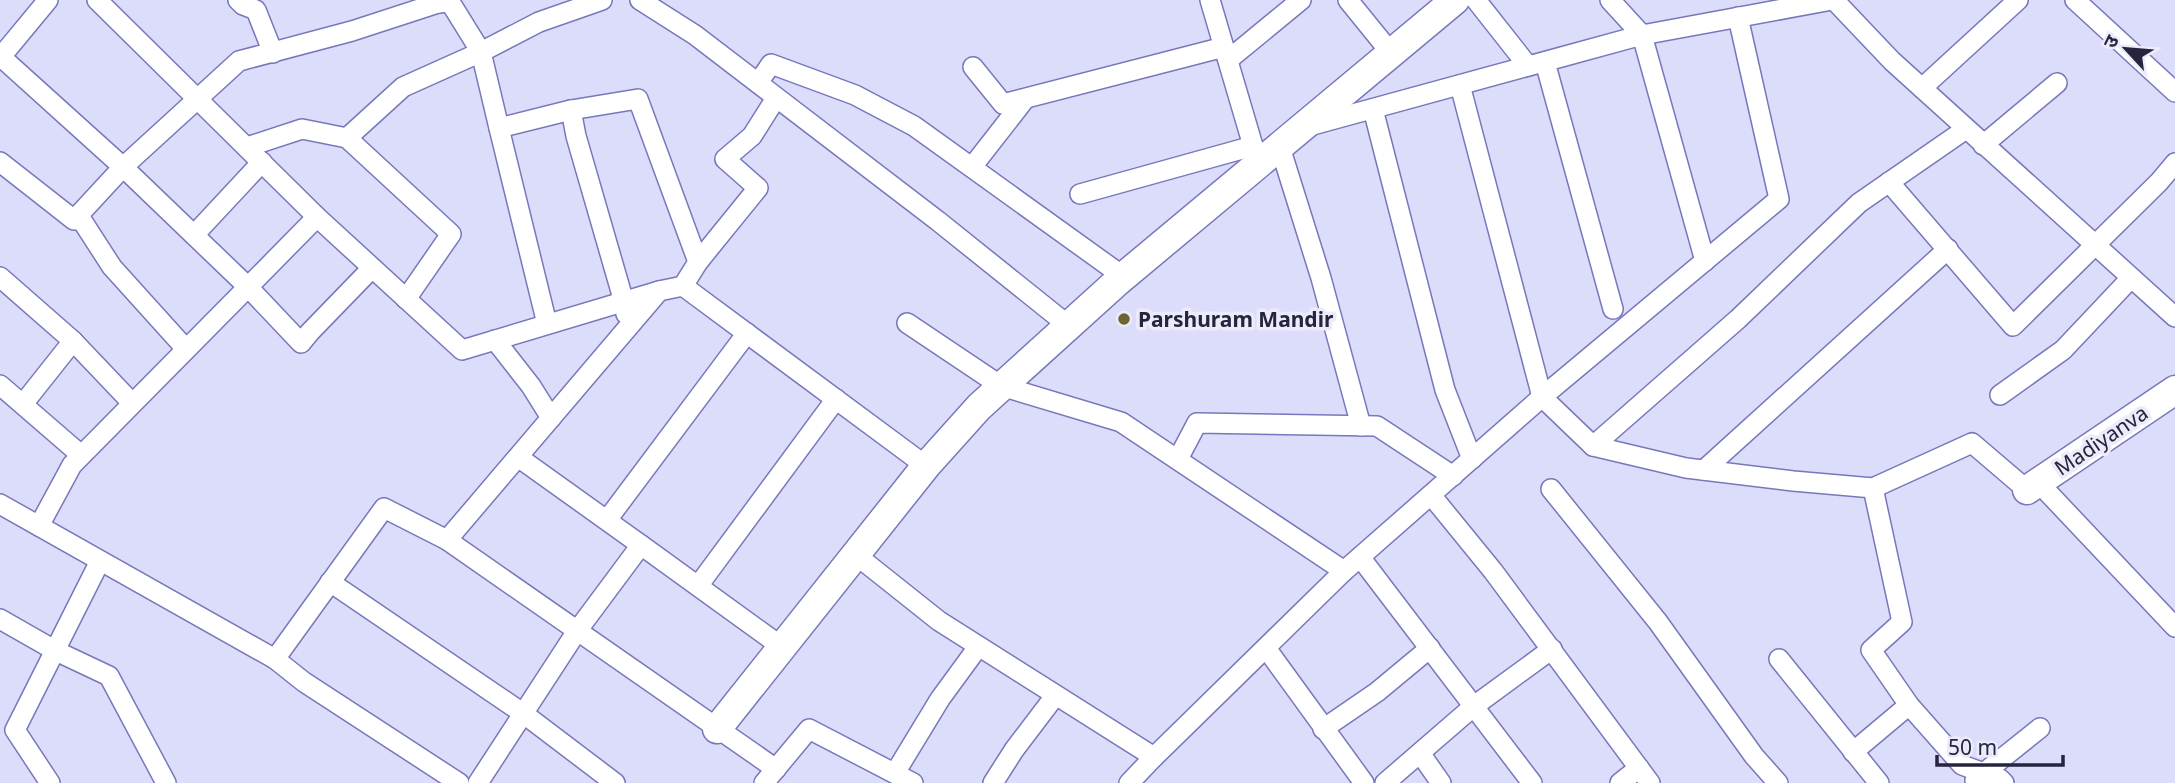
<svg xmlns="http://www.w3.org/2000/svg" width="2175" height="783" font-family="'Noto Sans','Noto Sans Devanagari',sans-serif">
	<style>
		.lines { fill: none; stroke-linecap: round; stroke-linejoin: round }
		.street-casing { stroke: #7877bb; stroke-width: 22 }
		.secondary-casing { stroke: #7877bb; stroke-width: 31 }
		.street { stroke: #fff; stroke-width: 19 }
		.secondary { stroke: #fff; stroke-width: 28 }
		.poi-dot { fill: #6a6531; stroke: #ebebfa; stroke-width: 2.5 }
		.labels { text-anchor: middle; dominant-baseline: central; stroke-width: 7; stroke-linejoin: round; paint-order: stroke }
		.poi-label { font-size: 21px; font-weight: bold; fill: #252540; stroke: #ebebfa; text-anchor: start }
		.street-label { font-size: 21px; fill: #252540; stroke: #ebebfa }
	</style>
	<rect width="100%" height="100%" fill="#dbddfa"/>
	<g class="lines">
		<!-- street casing -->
		<g class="street-casing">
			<g id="street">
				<path d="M97,0L317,217L462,350L659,291"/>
				<path d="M238,0L243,5L256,10L273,53"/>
				<path d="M433,0L438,3L450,2L481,52L499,128L571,110L638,99L698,262L683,286"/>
				<path d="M640,0L695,35L938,221L1069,326"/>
				<path d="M1210,0L1256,156"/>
				<path d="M1348,0L1391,53"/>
				<path d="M1476,0L1528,66"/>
				<path d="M1610,0L1642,35L1832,0"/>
				<path d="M1834,0L1892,61L2175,317"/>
				<path d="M2075,0L2175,92"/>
				<path d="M0,56L123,167L239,61L352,31L438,3"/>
				<path d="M0,58L48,0"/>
				<path d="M1228,60L1301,0"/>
				<path d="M1545,62L1613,309"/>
				<path d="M973,67L1003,104L1224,47"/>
				<path d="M758,83L771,64L855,95L914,126L1124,277"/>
				<path d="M1460,85L1542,397L1779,199L1738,17"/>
				<path d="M1922,88L2018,0"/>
				<path d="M1373,109L1445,390L1472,459"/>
				<path d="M571,110L576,136L624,302L626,314"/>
				<path d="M1309,126L1642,35L1705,261"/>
				<path d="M499,128L547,324"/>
				<path d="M347,138L451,234L406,299"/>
				<path d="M1983,145L2057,83"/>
				<path d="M247,147L302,129L347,138L403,87L481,52L539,22L602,0"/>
				<path d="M1280,147L1321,278L1361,426"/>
				<path d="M0,162L74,220L123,167L248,287L317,217"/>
				<path d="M972,167L1025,99"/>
				<path d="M1889,182L2013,326L2159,182L2175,163"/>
				<path d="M1080,194L1253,146"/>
				<path d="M79,216L112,267L186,349"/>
				<path d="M194,235L262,162"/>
				<path d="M698,262L758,188L725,159L752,136L776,98"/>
				<path d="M0,277L73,341L132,403"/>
				<path d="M907,323L1001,386L1121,422L1344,571L1542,397L1593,446L1686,468L1793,481L1873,488L1972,443L2027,490"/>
				<path d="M495,340L531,386L551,418"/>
				<path d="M0,385L81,455"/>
				<path d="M2000,395L2063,350L2131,278"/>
				<path d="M23,404L73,341"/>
				<path d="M1593,446L1738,319L1859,203L1966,129"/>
				<path d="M1178,459L1197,423L1377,426L1453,476"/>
				<path d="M1704,470L1948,249"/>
				<path d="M2038,482L2175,627"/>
				<path d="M1873,488L1902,622L1871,650L1909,705L1962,765L2000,779L2004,783"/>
				<path d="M1551,489L1658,622L1754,756L1778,783"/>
				<path d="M1431,495L1493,571L1650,783"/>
				<path d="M0,504L275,659L304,682L459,783"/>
				<path d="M607,520L747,333"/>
				<path d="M39,526L72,465L248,287L301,343L310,332L372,268"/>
				<path d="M447,540L659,291L683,286L926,466"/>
				<path d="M641,545L782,647"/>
				<path d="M856,555L939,621L1154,757L1344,571"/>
				<path d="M1360,557L1532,783"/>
				<path d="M330,582L524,714L615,783"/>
				<path d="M698,586L836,399"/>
				<path d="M0,619L56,651L109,676L166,783"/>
				<path d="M1266,648L1364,783"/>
				<path d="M275,659L384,508L447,540L776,769"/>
				<path d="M1779,659L1879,783"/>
				<path d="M1323,729L1377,692L1430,648"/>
				<path d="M1853,752L1909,705"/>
				<path d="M1420,753L1441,783"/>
				<path d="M895,773L940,699L978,647"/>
				<path d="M1975,780L2040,728"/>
				<path d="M50,783L15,730L100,561"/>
				<path d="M478,783L577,631L641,545L518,457"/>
				<path d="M764,783L809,729L913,783"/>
				<path d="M993,783L1014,750L1055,696"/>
				<path d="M1129,783L1154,757"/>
				<path d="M1385,783L1474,706L1552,649"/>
				<path d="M1620,783L1639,768"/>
			</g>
		</g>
		<!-- secondary casing -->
		<g class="secondary-casing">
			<g id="secondary">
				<path d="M2027,490L2175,390"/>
				<path d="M717,729L926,466L979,407L1117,282L1455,0"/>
			</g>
		</g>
		<!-- street -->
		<use href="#street" class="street"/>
		<!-- secondary -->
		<use href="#secondary" class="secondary"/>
	</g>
	<!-- markers -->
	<circle class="poi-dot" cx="1124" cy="319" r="7"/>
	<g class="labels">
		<!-- poi labels -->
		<g class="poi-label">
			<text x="1138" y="319">Parshuram Mandir</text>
		</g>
		<!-- street labels -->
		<g class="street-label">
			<text transform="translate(2101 440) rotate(-34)">Madiyanva</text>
		</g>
	</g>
	<!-- north arrow -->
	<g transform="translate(2126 49) rotate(296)" stroke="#ebebfa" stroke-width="5" paint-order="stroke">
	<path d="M0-5L12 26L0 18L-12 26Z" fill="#252540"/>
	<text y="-10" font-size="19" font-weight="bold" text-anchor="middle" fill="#252540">उ</text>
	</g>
	<!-- scale -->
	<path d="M1937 755v10h126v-10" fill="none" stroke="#252540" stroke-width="3.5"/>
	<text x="1948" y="755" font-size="21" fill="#252540" stroke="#ebebfa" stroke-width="5" paint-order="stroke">50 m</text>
</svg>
